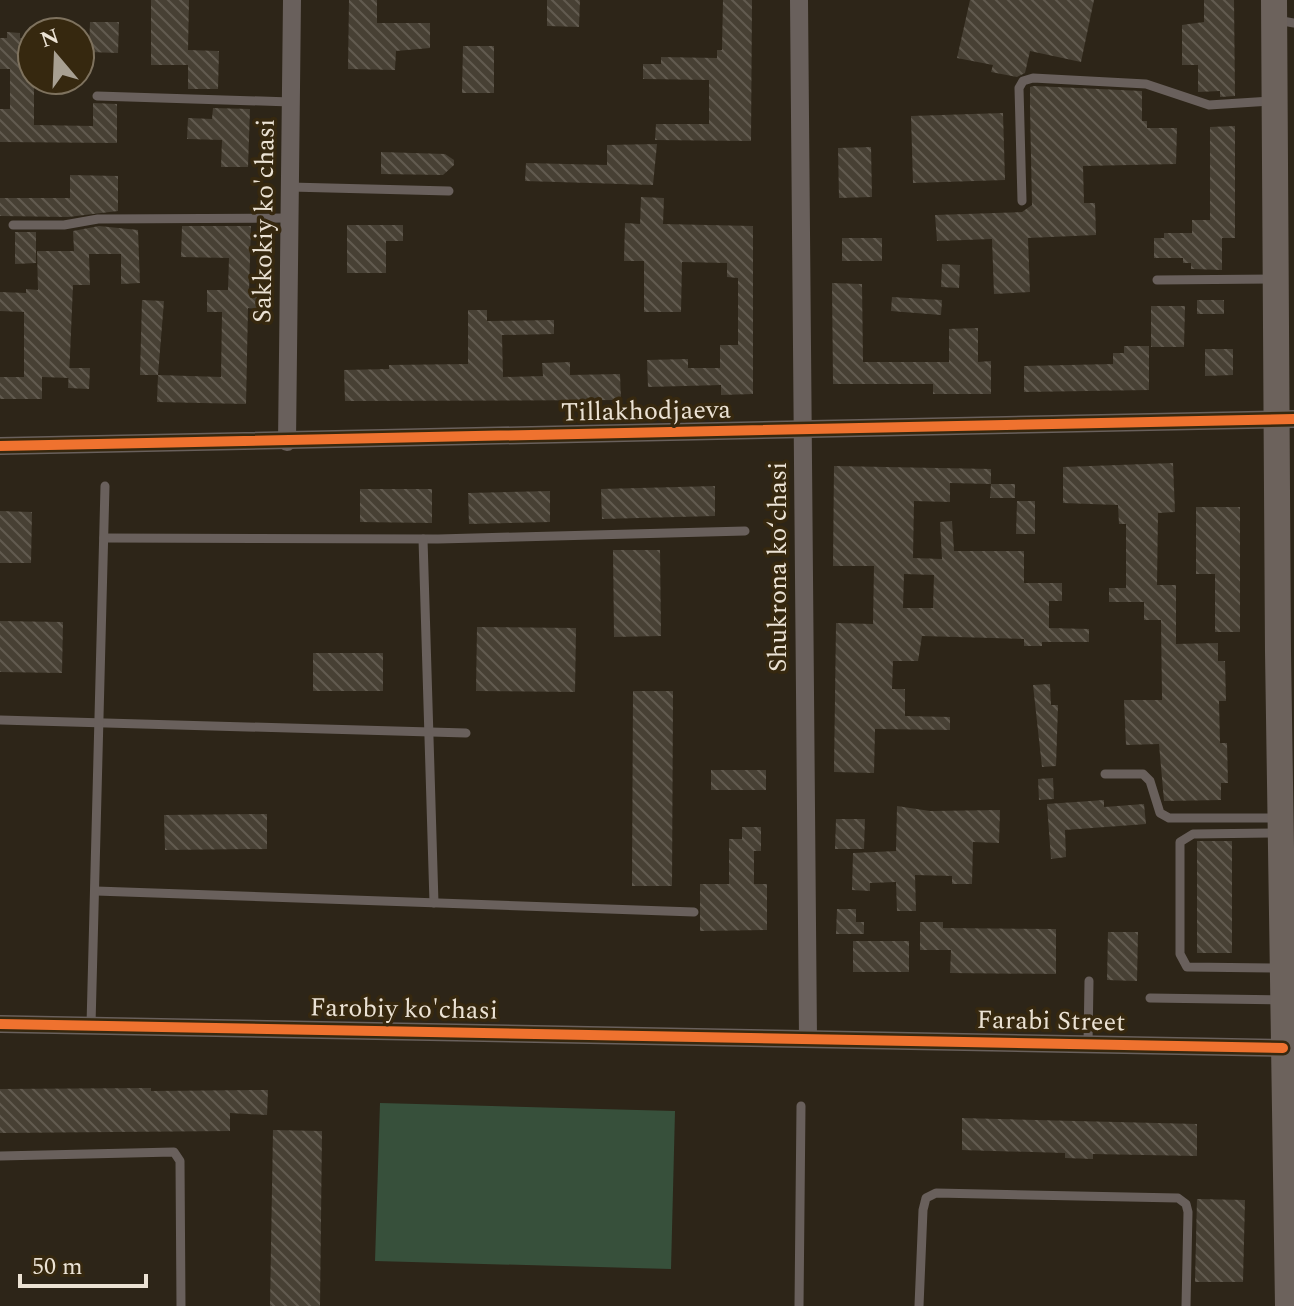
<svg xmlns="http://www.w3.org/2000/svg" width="1294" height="1306" font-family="Spectral,serif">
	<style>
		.garden { fill: #37503b }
		.building { fill: url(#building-back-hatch); fill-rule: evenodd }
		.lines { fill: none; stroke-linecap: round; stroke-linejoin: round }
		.service { stroke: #69605c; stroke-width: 9 }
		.minor { stroke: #69605c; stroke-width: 18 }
		.secondary { stroke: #6c625c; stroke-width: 26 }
		.cycleway-casing { stroke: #36280f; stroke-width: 15 }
		.cycleway { stroke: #ef722f; stroke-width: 10 }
		.labels { text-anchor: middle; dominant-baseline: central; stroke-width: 7; stroke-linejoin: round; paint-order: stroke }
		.street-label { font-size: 26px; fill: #ebe2d4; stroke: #36280f }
	</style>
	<defs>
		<pattern id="building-back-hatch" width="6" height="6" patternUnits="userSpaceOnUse" patternTransform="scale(2)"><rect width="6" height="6" fill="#474034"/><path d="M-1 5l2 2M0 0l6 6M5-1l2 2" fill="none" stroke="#625b50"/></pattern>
	</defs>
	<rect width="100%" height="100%" fill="#2d2518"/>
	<!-- garden -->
	<path class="garden" d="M380,1103L675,1111L671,1269L375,1261Z"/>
	<!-- building -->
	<g class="building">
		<path d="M151,0H189L188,50L219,51L218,89H188V65H151Z"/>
		<path d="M349,0H377V23H430V48L396,51L395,70L348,69Z"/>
		<path d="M547,0H580L579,27L547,26Z"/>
		<path d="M723,0H752L751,141L655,140L656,124H709V80L643,79V64H661V57L717,58V50H722Z"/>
		<path d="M970,0H1094L1081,62L1030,51L1025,73L1017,77L991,72L993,65L957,58Z"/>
		<path d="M1204,0H1234L1235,96L1220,97V91L1198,92V65H1182V25L1204,22Z"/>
		<path d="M90,22H119L118,53L89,52Z"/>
		<path d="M7,32L20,33V38H28L34,80V125L93,126V103L117,104V143L0,142V109H10V69H0V38H7Z"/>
		<path d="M463,46H494V93H462Z"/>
		<path d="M1034,86L1142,91V121H1147V128H1177L1176,164L1083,166L1084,203H1095L1096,235L1028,238L1030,292L994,294L992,239L937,241L935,215L1022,212L1032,205L1030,109V87Z"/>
		<path d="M213,108L250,109L248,167H221L222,140L187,139L188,118L212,119Z"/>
		<path d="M1003,113L1005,180L913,183L911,116Z"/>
		<path d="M1235,126V238H1222V270L1191,269V263H1183V258H1154V238H1164V233H1192V220H1210V127Z"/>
		<path d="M657,144L653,185L525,181L526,163L607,165V145Z"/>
		<path d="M871,147L872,197L839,198L838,148Z"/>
		<path d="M381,152L445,154L454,160V165L443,175L381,174Z"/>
		<path d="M70,175L118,176V211L68,217L0,216V198H70Z"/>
		<path d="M641,197L664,198L663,224L753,226V394L721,395V385L648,387L647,360L688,359V368H720V345H738V278L727,277V263L682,262L681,312H644V261H624L625,223L640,224Z"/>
		<path d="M347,225H403V241H386V273H347Z"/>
		<path d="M99,226L138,230L140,283L121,284V254H89L90,285H73L69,378L42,377V399H0V377H24V312L0,311V292L26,293V289L38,290L37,251H74L73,231Z"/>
		<path d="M182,226H251L249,291L257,292V309L248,308L246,404L157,402L158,375L221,377L222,312H207V290H228L229,258L181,257Z"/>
		<path d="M15,232H36V263L15,264Z"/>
		<rect x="842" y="238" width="40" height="23"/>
		<path d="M942,264L960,265L959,288L941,287Z"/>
		<path d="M832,283L862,284L863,362H949V329L978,328V362L991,361V394H933V384H833Z"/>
		<path d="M892,297L942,300L941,315L891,311Z"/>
		<path d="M142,300L164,301L158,375H140Z"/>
		<rect x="1197" y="300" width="27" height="14"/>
		<path d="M1151,306H1185L1184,347H1151Z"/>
		<path d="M468,310H487V321L554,320V334L502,335L503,377L543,376L542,363L570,362V375L620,374L621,400L345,401L344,370L389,369V365L468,364Z"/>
		<path d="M1124,346H1149V390L1024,392V366L1113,364V353H1124Z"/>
		<path d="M1205,349H1233V375L1205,376Z"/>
		<path d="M69,368H90L89,389L68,388Z"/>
		<path d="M1173,463L1175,512L1158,513L1157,585H1176V644L1218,643V661H1225L1226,701H1219L1220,743H1227L1228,783H1221V800L1164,801L1159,744L1126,745L1124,700H1162L1161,620H1144V602H1109V588H1126V524H1119L1118,505L1063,503V467Z"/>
		<path d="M834,466L991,469V484L950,483V502L914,501L913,558L942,559L940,522L952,521L954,551H1024V583H1062V601H1049V628L1089,629V642H1042V646H1024V639L922,636L918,661H893L892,689H905V716L950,717V730L875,729L874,773L834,772L836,623L873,624L874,566H833ZM904,574L934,575L933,608H903Z"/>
		<path d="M991,484H1015V498H990Z"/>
		<path d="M715,486V516L602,519L601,489Z"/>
		<path d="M360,489H432V523L360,522Z"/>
		<path d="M550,491V522L469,524L468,493Z"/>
		<path d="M1017,501H1035V534H1016Z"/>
		<path d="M1196,507H1240V632H1215V574H1196Z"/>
		<path d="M0,511L32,512L31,563H0Z"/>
		<path d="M613,550H660L661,636L614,637Z"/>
		<path d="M0,621L63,622L62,673L0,672Z"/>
		<path d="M477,627L576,628L575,692L476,691Z"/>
		<rect x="313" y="653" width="70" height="38"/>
		<path d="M1050,684L1051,705H1058L1056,766L1042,767L1033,685Z"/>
		<path d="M633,691H673L672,886H632Z"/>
		<rect x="711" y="770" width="55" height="20"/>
		<path d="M1053,778L1054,799L1039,800L1038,779Z"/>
		<path d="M1104,800V807L1144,804L1146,824L1065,830L1066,857L1051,859L1047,804Z"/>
		<path d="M897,806L930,811L1000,810L999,843L973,842L972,884H952V876L915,875L916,911H897L896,882L870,883V891L852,890L853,853L896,851Z"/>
		<path d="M267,814V849L165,850L164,815Z"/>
		<path d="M836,819H865L864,849H835Z"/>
		<path d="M742,827H761V851H754V884H767V930L700,931V884H729V839H742Z"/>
		<rect x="1197" y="841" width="35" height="112"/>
		<path d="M837,909H856V922H864V934H836Z"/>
		<path d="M920,922H943V928L1056,929V974L950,973L951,950H920Z"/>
		<path d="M1108,932H1138L1137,981L1107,980Z"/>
		<rect x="853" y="941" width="56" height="31"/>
		<path d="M151,1088V1091L268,1090L267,1115L230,1113V1131L0,1133V1089Z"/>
		<path d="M962,1118L1197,1124V1156L1093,1154V1159L1065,1158V1153L962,1150Z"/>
		<path d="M273,1130L322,1131L320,1306H270Z"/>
		<path d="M1197,1199L1245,1200L1243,1282H1195Z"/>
	</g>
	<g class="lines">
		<!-- service -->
		<g class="service">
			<path d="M1277,20L1294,23"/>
			<path d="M97,96L291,102"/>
			<path d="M290,187L449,191"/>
			<path d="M1022,201L1019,88L1023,81L1033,78L1146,84L1209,105L1271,101"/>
			<path d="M13,225H64L98,219L290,218"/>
			<path d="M1157,280L1272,279"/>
			<path d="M104,538L438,539L745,531"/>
			<path d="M423,539L434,903"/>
			<path d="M0,720L466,733"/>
			<path d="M1105,774H1143L1150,781L1160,813L1169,818H1279"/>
			<path d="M1277,833L1193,834L1180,842V954L1187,967L1281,968"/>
			<path d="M96,891L694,912"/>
			<path d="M1150,998L1282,1000"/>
			<path d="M91,1025L105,486"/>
			<path d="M1088,1044L1089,981"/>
			<path d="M0,1156L174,1152L180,1161L181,1306"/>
			<path d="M799,1306L801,1106"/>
			<path d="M919,1306L923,1210L926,1198L936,1193L1178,1198L1186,1204L1188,1212L1186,1306"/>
		</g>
		<!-- minor -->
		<g class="minor">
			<path d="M799,0L808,1039"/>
			<path d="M287,442L292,0"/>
			<path d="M0,446L1294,419"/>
			<path d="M0,1024L1283,1048"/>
		</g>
		<!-- secondary -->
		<path class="secondary" d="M1274,0L1278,652L1288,1306"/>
		<!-- cycleway casing -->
		<g class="cycleway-casing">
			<g id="cycleway">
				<path d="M0,446L1294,419"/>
				<path d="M0,1024L1283,1048"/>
			</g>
		</g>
		<!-- cycleway -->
		<use href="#cycleway" class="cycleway"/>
	</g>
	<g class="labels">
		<!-- street labels -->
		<g class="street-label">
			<text transform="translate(264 221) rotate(-89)">Sakkokiy ko'chasi</text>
			<text transform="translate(646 411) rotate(-1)">Tillakhodjaeva</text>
			<text transform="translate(778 567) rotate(-90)">Shukrona koʻchasi</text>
			<text transform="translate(404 1009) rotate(1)">Farobiy ko'chasi</text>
			<text transform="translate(1051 1021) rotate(1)">Farabi Street</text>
		</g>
	</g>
	<!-- north arrow -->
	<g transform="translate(56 56) rotate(341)"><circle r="38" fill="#36280f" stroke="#7e725e" stroke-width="2"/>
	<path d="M0-6L14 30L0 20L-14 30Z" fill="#a8a092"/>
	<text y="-12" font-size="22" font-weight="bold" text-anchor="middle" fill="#ebe2d4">N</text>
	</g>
	<!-- scale -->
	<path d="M20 1274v12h126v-12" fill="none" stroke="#ebe2d4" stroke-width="4"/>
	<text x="32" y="1274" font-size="24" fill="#ebe2d4" stroke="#36280f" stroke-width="6" paint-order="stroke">50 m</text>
</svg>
